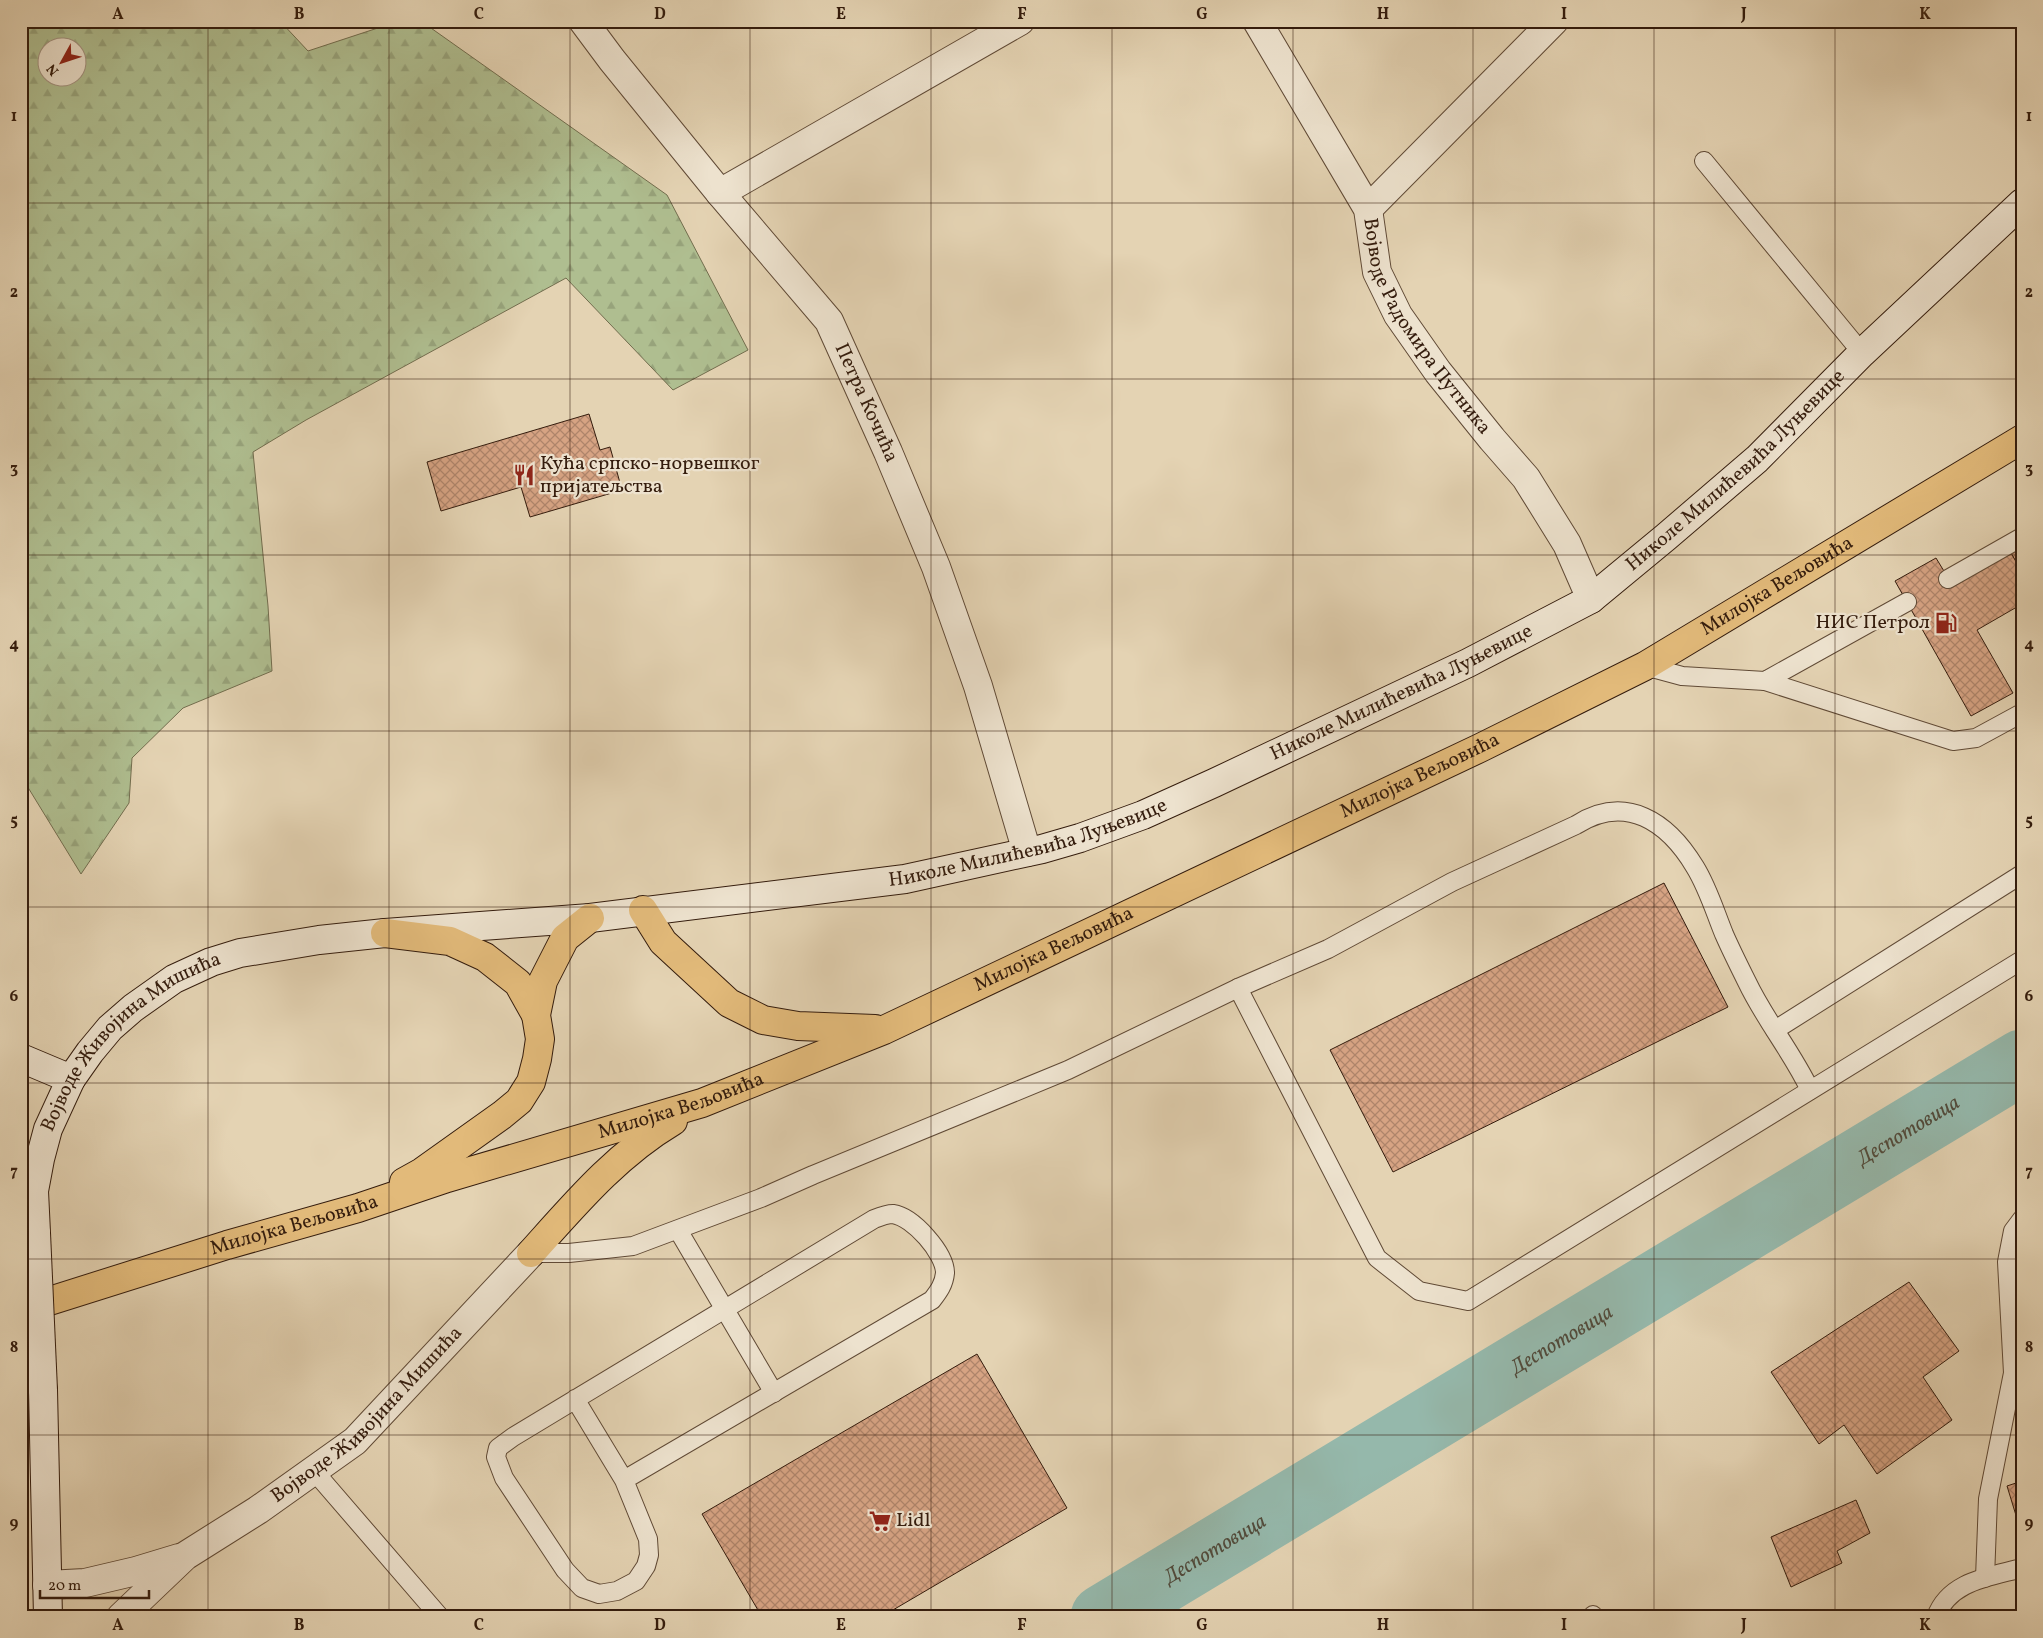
<svg xmlns="http://www.w3.org/2000/svg" width="2043" height="1638" font-family="Vollkorn,serif">
	<style>
		.forest { fill: url(#forest-firs); stroke: #726d4e; fill-rule: evenodd }
		.lines { fill: none; stroke-linecap: round; stroke-linejoin: round }
		.river { stroke: #95b8ab; stroke-width: 65 }
		.building { fill: url(#building-cross-hatch); stroke: #341c0d }
		.lane-casing { stroke: #604a36; stroke-width: 20 }
		.street-casing { stroke: #604a36; stroke-width: 30 }
		.secondary-casing { stroke: #341c0d; stroke-width: 30 }
		.primary-casing { stroke: #341c0d; stroke-width: 30 }
		.lane { stroke: #ede2ce; stroke-width: 18 }
		.street { stroke: #ede2ce; stroke-width: 28 }
		.secondary { stroke: #ede2ce; stroke-width: 28 }
		.primary { stroke: #e2ba7a; stroke-width: 28 }
		.secondary-bridge-casing { stroke: #341c0d; stroke-width: 30; stroke-linecap: butt }
		.secondary-bridge { stroke: #ede2ce; stroke-width: 28 }
		.grid { fill: none; stroke: #341c0d; stroke-width: 1; stroke-opacity: 0.55 }
		.labels { text-anchor: middle; dominant-baseline: central; stroke-width: 4.5; stroke-linejoin: round; paint-order: stroke }
		.street-label { font-size: 20px; fill: #341c0d; stroke: #ede2ce }
		.poi-label { font-size: 20px; fill: #341c0d; stroke: #ede2ce; text-anchor: start }
		.water-label { font-size: 21px; font-style: italic; fill: #514b3c; stroke: #ede2ce }
		.neatline { fill: none; stroke: #341c0d; stroke-width: 2 }
		.grid-label { font-size: 16px; text-anchor: middle; font-weight: bold; fill: #341c0d }
	</style>
	<defs>
		<pattern id="forest-firs" width="22" height="20" patternUnits="userSpaceOnUse" patternTransform="scale(1.25)"><rect width="22" height="20" fill="#afbe90"/><path d="M5 1l3.5 6h-7zM16 11l3.5 6h-7z" fill="#97a37b"/></pattern>
		<pattern id="building-cross-hatch" width="8" height="8" patternUnits="userSpaceOnUse" patternTransform="scale(1.25)"><rect width="8" height="8" fill="#d6a383"/><path d="M0 0l8 8M0 8l8-8" fill="none" stroke="#ae846a"/></pattern>
	</defs>
	<rect width="100%" height="100%" fill="#e4d3b3"/>
	<filter id="stains"><feTurbulence type="fractalNoise" baseFrequency=".004" numOctaves="4"/><feColorMatrix values="0 0 0 0 .2 0 0 0 0 .09 0 0 0 0 .02 0 0 0 .5 -.17"/></filter>
	<radialGradient id="worn" r=".72"><stop offset=".6" stop-color="#630" stop-opacity="0"/><stop offset="1" stop-color="#630" stop-opacity=".3"/></radialGradient>
	<!-- forest -->
	<path class="forest" d="M21,21H280L308,51L399,21H421L667,195L748,350L673,390L566,278L306,420L253,452L268,606L272,671L183,708L132,758L129,803L81,874L21,776ZM48,48H78V78H48Z"/>
	<g class="lines">
		<!-- river -->
		<path class="river" id="s1" d="M1103,1617L2022,1062"/>
	</g>
	<!-- building -->
	<g class="building">
		<path d="M589,414L600,450L610,447L622,490L530,517L521,487L441,511L427,462Z"/>
		<path d="M2022,540V572L2008,548Z"/>
		<path d="M2008,548L2022,572V604L1977,630L2013,693L1971,716L1895,581L1936,558L1950,581Z"/>
		<path d="M1664,883L1728,1007L1393,1172L1330,1050Z"/>
		<path d="M1909,1282L1959,1351L1923,1377L1952,1420L1877,1474L1844,1425L1819,1444L1771,1372Z"/>
		<path d="M977,1354L1067,1508L881,1617H762L702,1514Z"/>
		<path d="M2022,1481V1535L2007,1486Z"/>
		<path d="M1856,1500L1870,1533L1837,1551L1842,1563L1791,1587L1771,1537Z"/>
	</g>
	<g class="lines">
		<!-- lane casing -->
		<g class="lane-casing">
			<g id="lane">
				<path d="M1704,161L1862,353"/>
				<path d="M1948,579L2022,537"/>
				<path d="M1645,666L1682,676L1765,681L1907,602"/>
				<path d="M1765,681L1953,741L1976,738L2022,713"/>
				<path d="M1238,988L1377,1258L1419,1291L1468,1301L2022,960"/>
				<path d="M1775,1030L2022,874"/>
				<path d="M678,1230L774,1393"/>
				<path d="M531,1253H569L633,1246L761,1198L813,1175L1068,1070L1238,988L1328,949L1452,882L1576,825C1626,793 1668,822 1695,867C1708,888 1715,912 1724,934C1731,950 1739,966 1747,982C1765,1020 1792,1052 1810,1090"/>
				<path d="M575,1399L624,1480L648,1539L649,1555L646,1566L636,1581L617,1591L599,1594L582,1588L565,1570L504,1478L496,1457L498,1448L513,1437L874,1219C879,1217 888,1214 893,1214C913,1217 945,1253 945,1273C944,1284 939,1291 932,1300L624,1480"/>
				<path d="M314,1471L440,1617"/>
				<path d="M1985,1578L1988,1499L2013,1373L2007,1262L2013,1231L2022,1219"/>
				<path d="M1593,1615V1617"/>
				<path d="M1936,1617C1949,1581 1989,1577 2022,1568"/>
			</g>
		</g>
		<!-- street casing -->
		<g class="street-casing">
			<g id="street">
				<path id="s2" d="M583,21L612,60L720,193L829,321L888,452L936,567L978,686L1027,852"/>
				<path id="s3" d="M1257,21L1368,209L1377,272L1398,315L1438,372L1492,439L1526,478L1567,544L1591,599"/>
				<path d="M720,193L1020,21"/>
				<path d="M1368,209L1554,21"/>
				<path d="M47,1585L85,1583L136,1571L179,1558"/>
				<path id="s4" d="M121,1617L185,1556L258,1510L355,1441L531,1253"/>
			</g>
		</g>
		<!-- secondary casing -->
		<g class="secondary-casing">
			<g id="secondary">
				<path d="M21,1058L71,1079"/>
				<path id="s5" d="M36,1233L34,1191L40,1159L48,1129L71,1079L90,1052L110,1028L133,1008L174,979L211,962L240,953L319,940L385,933L590,918L905,879L1042,849L1080,838L1143,815L1214,783L1468,663L1591,599L1666,537L1757,459L1862,353L2022,203"/>
				<path d="M43,1390L48,1617"/>
			</g>
		</g>
		<!-- primary casing -->
		<g class="primary-casing">
			<g id="primary">
				<path d="M643,910L663,942L729,1003L763,1020L798,1026L875,1029"/>
				<path d="M385,933L450,941L485,957L518,983L536,1015"/>
				<path d="M404,1182L422,1172L502,1115L519,1101L531,1082L537,1059L540,1039L536,1015L543,981L565,938L590,918"/>
				<path d="M531,1253C575,1204 616,1155 673,1121"/>
				<path id="s6" d="M21,1310L227,1245L358,1208L447,1178L702,1103L884,1030L1480,748L1645,666L2022,439"/>
			</g>
		</g>
		<!-- lane -->
		<use href="#lane" class="lane"/>
		<!-- street -->
		<use href="#street" class="street"/>
		<!-- secondary -->
		<use href="#secondary" class="secondary"/>
		<!-- primary -->
		<use href="#primary" class="primary"/>
		<!-- secondary-bridge casing -->
		<g class="secondary-bridge-casing">
			<path id="secondary-bridge" d="M36,1233L43,1390"/>
		</g>
		<!-- secondary-bridge -->
		<use href="#secondary-bridge" class="secondary-bridge"/>
	</g>
	<!-- grid -->
	<path class="grid" d="M208,21V1617M389,21V1617M570,21V1617M750,21V1617M931,21V1617M1112,21V1617M1293,21V1617M1473,21V1617M1654,21V1617M1835,21V1617M21,203H2022M21,379H2022M21,555H2022M21,731H2022M21,907H2022M21,1083H2022M21,1259H2022M21,1435H2022"/>
	<!-- icons -->
	<defs>
		<g id="restaurant-bare" transform="scale(1.725)"><path d="M-5-6h1v4h1v-4h1v4h1v-4h1v5L-1.5 .5V6h-2V.5L-5-1ZM5-6V6H3V1.5H1.5Q1.5-4 5-6Z" fill="#8f2418" stroke="#ede2ce" stroke-width="2.5" paint-order="stroke"/></g>
		<g id="fuel-bare" transform="scale(1.725)"><path d="M-5.5-6h7V0h2V4h1.3V-2.5L3-4.5l.8-.8L6-3V5H2.5V1h-1V6h-7ZM-4.2-4.7v3.2H.2V-4.7Z" fill="#8f2418" stroke="#ede2ce" stroke-width="2.5" paint-order="stroke"/></g>
		<g id="supermarket-bare" transform="scale(1.725)"><path d="M-6-5.5h2.5l.6 2H6L4.5 2H-2.5L-4.4-4H-6ZM-1.5 3.2a1.3 1.3 0 1 0 .1 0ZM3 3.2a1.3 1.3 0 1 0 .1 0Z" fill="#8f2418" stroke="#ede2ce" stroke-width="2.5" paint-order="stroke"/></g>
	</defs>
	<g fill-rule="evenodd">
		<use href="#restaurant-bare" x="524" y="475"/>
		<use href="#fuel-bare" x="1946" y="623"/>
		<use href="#supermarket-bare" x="880" y="1521"/>
	</g>
	<g class="labels">
		<!-- street labels -->
		<g class="street-label">
			<text stroke="none"><textPath href="#s3" startOffset="352">Војводе Радомира Путника</textPath></text>
			<text stroke="none"><textPath href="#s2" startOffset="478">Петра Кочића</textPath></text>
			<text stroke="none"><textPath href="#s5" startOffset="1984">Николе Милићевића Луњевице</textPath></text>
			<text stroke="none"><textPath href="#s6" startOffset="1906">Милојка Вељовића</textPath></text>
			<text stroke="none"><textPath href="#s5" startOffset="1579">Николе Милићевића Луњевице</textPath></text>
			<text stroke="none"><textPath href="#s6" startOffset="1501">Милојка Вељовића</textPath></text>
			<text stroke="none"><textPath href="#s5" startOffset="1174">Николе Милићевића Луњевице</textPath></text>
			<text stroke="none"><textPath href="#s6" startOffset="1096">Милојка Вељовића</textPath></text>
			<text stroke="none"><textPath href="#s5" startOffset="230">Војводе Живојина Мишића</textPath></text>
			<text stroke="none"><textPath href="#s6" startOffset="691">Милојка Вељовића</textPath></text>
			<text stroke="none"><textPath href="#s6" startOffset="286">Милојка Вељовића</textPath></text>
			<text stroke="none"><textPath href="#s4" startOffset="320">Војводе Живојина Мишића</textPath></text>
		</g>
		<!-- poi labels -->
		<g class="poi-label">
			<text x="540" y="464">Кућа српско-норвешког<tspan x="540" dy="23">пријатељства</tspan></text>
			<text x="1930" y="623" text-anchor="end">НИС Петрол</text>
			<text x="896" y="1521">Lidl</text>
		</g>
		<!-- water labels -->
		<g class="water-label">
			<text stroke="none"><textPath href="#s1" startOffset="941">Деспотовица</textPath></text>
			<text stroke="none"><textPath href="#s1" startOffset="536">Деспотовица</textPath></text>
			<text stroke="none"><textPath href="#s1" startOffset="131">Деспотовица</textPath></text>
		</g>
	</g>
	<!-- margin -->
	<rect width="2043" height="1638" fill="none" stroke="#e4d3b3" stroke-width="55"/>
	<!-- north arrow -->
	<g transform="translate(62 62) rotate(230)"><circle r="24" fill="#ede2ce" stroke="#a39381"/>
	<path d="M0-4L9 19L0 12L-9 19Z" fill="#8f2418"/>
	<text y="-8" font-size="14" font-weight="bold" text-anchor="middle" fill="#341c0d">N</text>
	</g>
	<!-- scale -->
	<path d="M40 1590v8h109v-8" fill="none" stroke="#341c0d" stroke-width="2.5"/>
	<text x="48" y="1590" font-size="15" fill="#341c0d" stroke="#ede2ce" stroke-width="4" paint-order="stroke">20 m</text>
	<rect x="28" y="28" width="1988" height="1582" class="neatline"/>
	<g class="grid-label">
		<text x="118" y="19">A</text>
		<text x="299" y="19">B</text>
		<text x="479" y="19">C</text>
		<text x="660" y="19">D</text>
		<text x="841" y="19">E</text>
		<text x="1022" y="19">F</text>
		<text x="1202" y="19">G</text>
		<text x="1383" y="19">H</text>
		<text x="1564" y="19">I</text>
		<text x="1744" y="19">J</text>
		<text x="1925" y="19">K</text>
		<text x="14" y="121">1</text>
		<text x="2029" y="121">1</text>
		<text x="14" y="297">2</text>
		<text x="2029" y="297">2</text>
		<text x="14" y="473">3</text>
		<text x="2029" y="473">3</text>
		<text x="14" y="649">4</text>
		<text x="2029" y="649">4</text>
		<text x="14" y="825">5</text>
		<text x="2029" y="825">5</text>
		<text x="14" y="1001">6</text>
		<text x="2029" y="1001">6</text>
		<text x="14" y="1176">7</text>
		<text x="2029" y="1176">7</text>
		<text x="14" y="1352">8</text>
		<text x="2029" y="1352">8</text>
		<text x="14" y="1528">9</text>
		<text x="2029" y="1528">9</text>
		<text x="118" y="1630">A</text>
		<text x="299" y="1630">B</text>
		<text x="479" y="1630">C</text>
		<text x="660" y="1630">D</text>
		<text x="841" y="1630">E</text>
		<text x="1022" y="1630">F</text>
		<text x="1202" y="1630">G</text>
		<text x="1383" y="1630">H</text>
		<text x="1564" y="1630">I</text>
		<text x="1744" y="1630">J</text>
		<text x="1925" y="1630">K</text>
	</g>
	<rect width="100%" height="100%" filter="url(#stains)"/>
	<rect width="100%" height="100%" fill="url(#worn)"/>
</svg>
